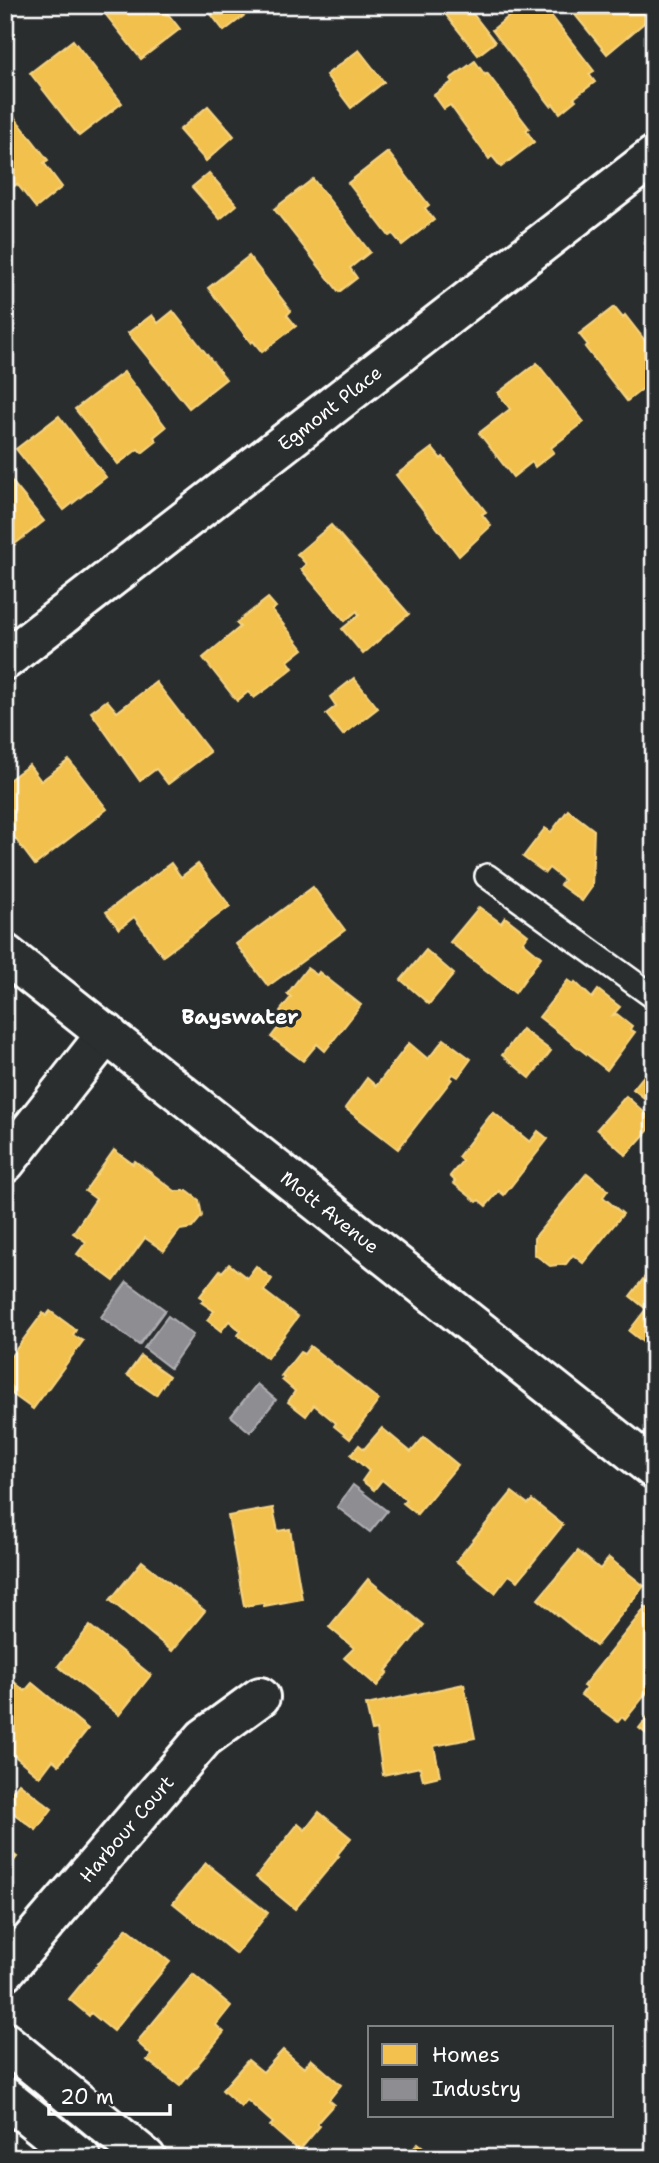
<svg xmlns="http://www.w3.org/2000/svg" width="659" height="2163" font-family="'Shantell Sans',sans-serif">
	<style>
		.homes { fill: #f2c14e; stroke: #f6d483; stroke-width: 2 }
		.industry { fill: #8d8d92; stroke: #afafb3; stroke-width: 2 }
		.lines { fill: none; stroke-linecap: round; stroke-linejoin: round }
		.service-casing { stroke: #fff; stroke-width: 28 }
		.minor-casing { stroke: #fff; stroke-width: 44 }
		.tertiary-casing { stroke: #fff; stroke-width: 44 }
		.service { stroke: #2a2d2e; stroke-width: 23 }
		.minor { stroke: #2a2d2e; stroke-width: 38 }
		.tertiary { stroke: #2a2d2e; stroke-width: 38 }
		.labels { text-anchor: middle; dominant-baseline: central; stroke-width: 7; stroke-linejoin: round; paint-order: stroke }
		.street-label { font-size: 19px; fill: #fff; stroke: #2a2d2e }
		.neighbourhood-label { font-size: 21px; font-weight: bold; fill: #fff; stroke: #2a2d2e }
	</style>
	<rect width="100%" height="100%" fill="#2a2d2e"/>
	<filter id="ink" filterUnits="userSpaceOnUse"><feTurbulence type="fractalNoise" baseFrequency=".0143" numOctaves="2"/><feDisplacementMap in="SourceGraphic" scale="14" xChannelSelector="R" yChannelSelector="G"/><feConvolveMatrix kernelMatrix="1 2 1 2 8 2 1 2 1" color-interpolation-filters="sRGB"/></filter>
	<g filter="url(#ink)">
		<!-- homes -->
		<g class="homes">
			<path d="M101,5H161L180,29L141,59L99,6Z"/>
			<path d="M204,5H258L224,31Z"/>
			<path d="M438,5H466L495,42L478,55Z"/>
			<path d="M523,5H543L594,71L589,74L595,82L574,98L576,100L560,113L553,104L551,106L492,30Z"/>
			<path d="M567,5H654V22L650,18L607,54Z"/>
			<path d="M73,40L122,103L79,136L30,73Z"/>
			<path d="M359,50L384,82L351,108L326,75Z"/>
			<path d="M475,61L485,75L487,73L529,128L526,130L534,142L501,167L492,156L489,159L450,105L444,109L434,95L452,82L450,79Z"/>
			<path d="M5,105L48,160L44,163L62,187L36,208L17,184L6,193L5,191Z"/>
			<path d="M208,106L234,136L206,161L179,130Z"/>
			<path d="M388,152L429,205L425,208L434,220L402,245L393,234L389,236L348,183Z"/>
			<path d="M209,173L237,205L220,219L192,187Z"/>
			<path d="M313,179L370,252L350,268L357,278L339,292L274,209Z"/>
			<path d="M249,256L291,311L287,315L296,326L262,352L253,341L251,343L208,288Z"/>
			<path d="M614,307L623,318L625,315L654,352V380L627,401L585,347L588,345L579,334Z"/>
			<path d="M173,311L226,379L189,408L128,333L152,315L158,323Z"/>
			<path d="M537,363L584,422L551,448L554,452L535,467L532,462L513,477L479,433L510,409L498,393Z"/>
			<path d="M124,372L166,427L154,437L157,441L142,453L138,449L118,464L75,409Z"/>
			<path d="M59,416L106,477L64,510L16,449Z"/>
			<path d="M432,448L441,459L443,457L486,512L482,514L491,526L459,556L396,475Z"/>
			<path d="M5,473L44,521L5,552Z"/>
			<path d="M331,525L409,614L363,654L342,629L359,615L357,611L345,621L301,569L306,564L297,554Z"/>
			<path d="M268,598L276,607L272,610L303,649L288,661L293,668L268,688L254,698L248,692L237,701L203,658L240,627L236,623Z"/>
			<path d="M354,678L378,708L343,735L326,714L336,706L330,697Z"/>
			<path d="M156,682L210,752L168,784L156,769L140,781L91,712L107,700L117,712Z"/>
			<path d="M69,760L107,809L35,865L5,825V783L29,765L41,781Z"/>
			<path d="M568,810L594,830L592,887L582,901L560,885L564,880L549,868L545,873L523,857L545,828L551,832Z"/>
			<path d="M171,863L181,877L198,864L230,906L163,956L134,917L119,929L106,912Z"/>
			<path d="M313,887L345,930L268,986L236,944Z"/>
			<path d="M479,907L501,923L505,917L528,935L523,942L541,957L515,993L450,942Z"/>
			<path d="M426,950L454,974L429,1004L401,980Z"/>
			<path d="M307,968L317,975L319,972L361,1005L325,1051L317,1044L303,1061L271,1037L287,1016L280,1011L291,997L287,994Z"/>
			<path d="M568,980L574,984L575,982L592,998L598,990L620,1007L613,1015L617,1014L632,1026L630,1029L635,1032L607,1070L539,1017Z"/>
			<path d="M522,1029L551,1051L530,1078L502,1055Z"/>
			<path d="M444,1039L471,1059L458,1077L453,1074L450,1078L452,1079L398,1149L345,1108L367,1078L376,1086L409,1043L428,1059Z"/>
			<path d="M654,1063V1106L633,1089Z"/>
			<path d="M626,1096L654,1121V1124L626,1155L597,1129Z"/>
			<path d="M493,1112L530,1142L538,1131L548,1139L504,1195L499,1191L486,1206L479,1200L477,1202L453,1183L455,1181L450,1176L462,1161L458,1157Z"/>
			<path d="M114,1150L133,1164L135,1161L175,1191H187L199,1200L202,1216L192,1228L180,1230L164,1251L145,1238L114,1281L77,1254L86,1242L73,1233L96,1199L85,1191Z"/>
			<path d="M587,1173L608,1190L603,1197L623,1214L583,1263L573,1255L566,1264L550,1266L534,1254V1238Z"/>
			<path d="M229,1264L247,1278L256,1266L272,1279L264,1291L298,1317L267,1358L238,1335L241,1331L229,1321L221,1331L207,1320L214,1311L201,1302L204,1299L200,1296L220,1270L222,1272Z"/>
			<path d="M654,1265V1351L629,1331L646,1309L630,1296Z"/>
			<path d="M50,1311L76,1330L73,1335L83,1341L33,1409L5,1389V1364L43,1313L46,1316Z"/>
			<path d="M310,1346L379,1400L350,1439L334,1426L336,1423L314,1405L306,1416L288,1402L295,1391L282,1380L284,1378L281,1376L300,1352L304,1354Z"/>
			<path d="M141,1356L169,1376L156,1395L127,1375Z"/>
			<path d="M382,1428L411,1452L424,1437L458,1465L417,1514L403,1503L406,1500L382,1480L374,1490L362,1481L369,1471L351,1455L359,1445L364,1449Z"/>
			<path d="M512,1492L528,1504L532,1500L563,1525L518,1581L509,1575L495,1593L456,1561Z"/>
			<path d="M273,1508L278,1531L290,1529L302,1599L264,1606L263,1603L244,1606L228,1516Z"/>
			<path d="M578,1551L600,1569L609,1558L644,1586L596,1646L538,1599Z"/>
			<path d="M142,1561L205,1611L172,1651L110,1600Z"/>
			<path d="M368,1579L424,1625L386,1671L388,1672L377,1686L344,1658L354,1648L329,1627Z"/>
			<path d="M646,1607L654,1613V1684L625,1720L622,1717L618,1722L581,1695L586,1688L583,1686Z"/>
			<path d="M90,1626L151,1675L119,1715L58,1666Z"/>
			<path d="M7,1676L25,1691L32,1683L88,1729L59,1765L53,1760L40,1777L5,1748V1679Z"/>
			<path d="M464,1684L475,1738L434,1746L440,1776L423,1780L420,1767L383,1775L376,1730L372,1731L366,1705Z"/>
			<path d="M654,1709V1740L639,1728Z"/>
			<path d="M19,1783L52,1809L36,1830L5,1807V1801Z"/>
			<path d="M319,1812L351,1838L337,1855L339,1856L295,1909L256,1877L298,1824L305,1830Z"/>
			<path d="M5,1848L17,1857L5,1872Z"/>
			<path d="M206,1863L268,1913L236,1954L173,1903Z"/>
			<path d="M127,1928L170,1962L113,2031L91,2013L89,2016L69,1999Z"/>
			<path d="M193,1974L231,2006L216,2025L224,2032L180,2086L147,2060L151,2055L137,2042Z"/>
			<path d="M283,2050L304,2068L311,2059L341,2085L329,2100L334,2104L317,2123L320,2126L299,2151L270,2126L273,2123L247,2100L241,2107L222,2090L248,2060L263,2072Z"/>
			<path d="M418,2143L437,2158H406Z"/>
		</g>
		<!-- industry -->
		<g class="industry">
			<path d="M127,1282L165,1310L139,1345L101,1317Z"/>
			<path d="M168,1316L193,1335L170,1368L144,1348Z"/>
			<path d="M257,1384L276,1400L250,1432L231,1416Z"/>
			<path d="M353,1485L387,1511L370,1532L337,1507Z"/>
		</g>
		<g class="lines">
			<!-- service casing -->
			<g class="service-casing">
				<path id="service" d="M487,876L654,997"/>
			</g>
			<!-- minor casing -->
			<g class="minor-casing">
				<g id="minor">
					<path id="s1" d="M5,660L654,156"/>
					<path d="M5,1163L107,1033"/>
					<path id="s2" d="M5,1971L204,1738L260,1697"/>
					<path d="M5,2042L146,2158"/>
					<path d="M5,2097L81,2158"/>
				</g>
			</g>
			<!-- tertiary casing -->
			<g class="tertiary-casing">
				<g id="tertiary">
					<path id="s3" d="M5,954L654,1469"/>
				</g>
			</g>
			<!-- service -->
			<use href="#service" class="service"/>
			<!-- minor -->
			<use href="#minor" class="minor"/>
			<!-- tertiary -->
			<use href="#tertiary" class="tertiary"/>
		</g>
	</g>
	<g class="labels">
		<!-- street labels -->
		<g class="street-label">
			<text stroke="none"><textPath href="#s1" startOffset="411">Egmont Place</textPath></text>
			<text stroke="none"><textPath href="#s3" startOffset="415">Mott Avenue</textPath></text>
			<text stroke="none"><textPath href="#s2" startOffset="187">Harbour Court</textPath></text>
		</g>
		<!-- neighbourhood labels -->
		<g class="neighbourhood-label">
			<text x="240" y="1017">Bayswater</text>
		</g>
	</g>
	<!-- margin -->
	<rect width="659" height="2163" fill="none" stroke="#2a2d2e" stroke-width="28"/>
	<rect x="14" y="14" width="631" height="2135" fill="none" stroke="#fff" stroke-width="2.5" filter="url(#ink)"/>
	<!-- legend -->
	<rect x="368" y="2026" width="245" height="91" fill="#2a2d2e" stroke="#7f8182" stroke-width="2"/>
	<rect x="382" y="2044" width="35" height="21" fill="#f2c14e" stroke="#7f8182" stroke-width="2"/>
	<text x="432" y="2062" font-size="21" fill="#ffffff">Homes</text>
	<rect x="382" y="2079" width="35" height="21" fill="#8d8d92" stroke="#7f8182" stroke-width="2"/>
	<text x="432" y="2096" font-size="21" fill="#ffffff">Industry</text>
	<!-- scale -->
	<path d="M49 2104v10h121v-10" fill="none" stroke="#ffffff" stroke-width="3.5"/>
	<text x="60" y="2104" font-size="21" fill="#ffffff" stroke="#2a2d2e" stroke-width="5" paint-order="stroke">20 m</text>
</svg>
